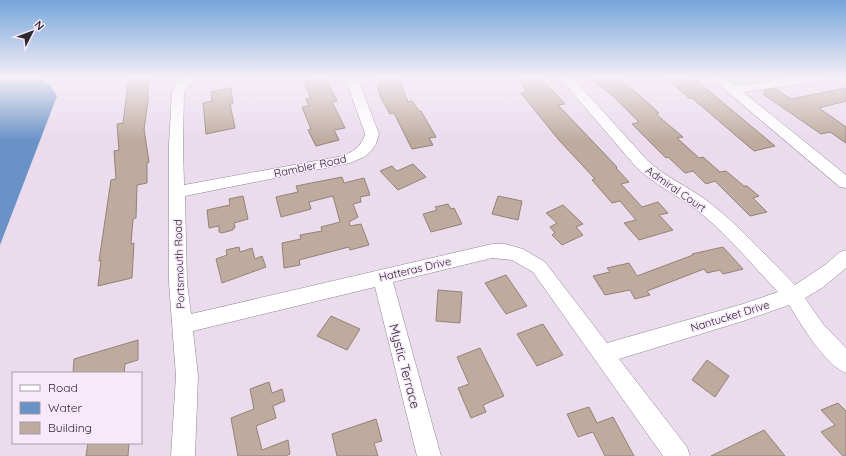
<svg xmlns="http://www.w3.org/2000/svg" width="846" height="456" font-family="Quicksand,sans-serif">
	<style>
		.water { fill: #6992c7 }
		.building { fill: #beab9e; stroke: #948277 }
		.lines { fill: none; stroke-linecap: round; stroke-linejoin: round }
		.minor-casing { stroke: #918494; stroke-width: 1 }
		.minor { fill: #fff; fill-rule: evenodd }
		.labels { text-anchor: middle; dominant-baseline: central; stroke-width: 3; stroke-linejoin: round; paint-order: stroke }
		.street-label { font-size: 11px; fill: #2e292f; stroke: #f7e9fa }
		.near-street-label { font-size: 13px; fill: #2e292f; stroke: #f7e9fa }
	</style>
	<rect width="100%" height="100%" fill="#eadbed"/>
	<!-- water -->
	<path class="water" d="M0,77L39,78L50,85L57,96L0,245Z"/>
	<!-- building -->
	<g class="building">
		<path d="M129,77H148V101L144,129L149,162L147,163V183L137,185L136,218L133,219L131,244L134,243L132,278L98,286L101,261H99L111,180L116,179L114,151L119,150L117,124L123,123Z"/>
		<path d="M309,77H325L337,101L332,102L345,128L334,130L339,140L316,146L308,130L311,129L302,107L309,106L306,99L311,98L304,82L310,80Z"/>
		<path d="M377,77H398L408,102L412,101L419,111H421L436,137L429,138L433,145L412,149L394,113L390,114L381,98L377,85L380,84Z"/>
		<path d="M516,77H540L565,104L558,105L617,167L616,168L629,182L621,184L642,207L658,202L668,213L659,215L673,230L639,240L624,223L636,220L620,201L612,203L592,180L595,179L558,139L521,93L527,92Z"/>
		<path d="M589,77H616L637,93L659,113L656,114L683,137L677,138L699,158L703,157L720,172L726,171L744,186H747L759,196L753,198L767,212L750,216L715,181L706,184L693,171L685,173L668,157L666,158L632,124L639,122L613,96Z"/>
		<path d="M665,77H682L688,82L697,81L775,146L754,151L692,98H689Z"/>
		<path d="M231,88L233,104H230L235,128L206,134L203,103L212,101L211,92Z"/>
		<path d="M846,88V101L819,108L846,127V143L830,132L821,134L763,94L766,90L775,89L791,99Z"/>
		<path d="M413,164L426,177L398,190L380,171L392,166L397,171Z"/>
		<path d="M342,177L344,183L364,178L370,195L360,197L361,202L353,204L358,217L349,222L350,226L361,224L369,245L350,250L349,247L299,260L300,265L284,268L282,243L301,239L300,235L322,231L321,227L340,222L333,196L309,202L311,209L281,217L276,197L298,192L296,186Z"/>
		<path d="M243,196L248,219L234,223L235,228H233V230L222,233L219,232V226L209,228L207,210L230,205L229,199Z"/>
		<path d="M498,196L522,201L518,220L492,214Z"/>
		<path d="M448,204L451,209L454,208L462,224L431,232L423,214L437,210L435,207Z"/>
		<path d="M563,205L583,224L576,227L583,235L562,245L552,235L555,233L550,227L557,223L546,213Z"/>
		<path d="M239,247L240,252L252,248L255,259L262,256L266,267L222,283L216,259L227,255L226,250Z"/>
		<path d="M723,247L743,269L723,274L720,270L707,273L704,269L647,291L650,295L635,299L630,290L605,295L593,276L610,272L607,268L629,263L637,276L693,255L692,254Z"/>
		<path d="M506,275L527,306L506,314L485,283Z"/>
		<path d="M438,290L462,292L460,323L436,321Z"/>
		<path d="M331,316L360,329L347,350L317,336Z"/>
		<path d="M543,324L563,355L537,366L517,334Z"/>
		<path d="M138,340V360L125,364L124,373H73L74,359Z"/>
		<path d="M480,348L504,396L483,405L486,412L471,418L458,388L469,384L457,357Z"/>
		<path d="M707,360L729,376L715,397L692,380Z"/>
		<path d="M269,382L272,393L282,389L285,401L273,406L276,418L256,426L262,450L288,440L290,454L285,456H238L231,418L254,409L250,389Z"/>
		<path d="M838,403L846,411V456H843L821,432L835,425L821,410Z"/>
		<path d="M589,407L597,423L613,417L634,456H605L593,432L578,437L567,414Z"/>
		<path d="M376,419L382,441L374,443L378,456H337L332,434Z"/>
		<path d="M764,430L785,456H711Z"/>
		<path d="M88,443H129L128,456H86Z"/>
	</g>
	<g class="lines">
		<!-- minor casing -->
		<g class="minor-casing">
			<g id="minor">
				<path d="M184,77H197L184,91L183,144L184,185L343,156C354,151 362,146 365,134L345,77H357L379,134L376,144L371,151L364,157L350,163L185,196L187,283L191,314L492,244H505L523,249L545,262L607,343L743,304L778,292C751,264 725,231 694,208C675,194 654,184 637,168L559,77H572L647,160C665,177 687,186 706,200C738,224 766,256 795,285L825,265L840,252L846,250V268L822,288L805,298L823,324L846,348V373C825,365 801,324 789,305L743,321L619,359L687,447L690,456H663L533,272L512,260L492,258L393,282L441,456H417L375,287L193,331L198,376L195,456H171L176,376L169,283V144L172,91L177,83Z"/>
				<path d="M710,77H724L735,86L796,77H828L826,80L822,81L743,92L846,175V188L840,187Z"/>
			</g>
		</g>
		<!-- minor -->
		<use href="#minor" class="minor"/>
	</g>
	<!-- sky -->
	<linearGradient id="sky" x2="0" y2="1"><stop stop-color="#75a6db"/><stop offset="0.55" stop-color="#f6eff7"/><stop offset="1" stop-color="#f6eff7" stop-opacity="0"/></linearGradient>
	<rect width="846" height="141" fill="url(#sky)"/>
	<g class="labels">
		<!-- street labels -->
		<g class="street-label">
			<text transform="translate(310 166) rotate(-12)">Rambler Road</text>
			<text transform="translate(676 189) rotate(35)">Admiral Court</text>
			<text transform="translate(179 264) rotate(-92)">Portsmouth Road</text>
			<text transform="translate(415 269) rotate(-13)">Hatteras Drive</text>
			<text transform="translate(730 316) rotate(-17)">Nantucket Drive</text>
		</g>
		<!-- near-street labels -->
		<g class="near-street-label">
			<text transform="translate(405 366) rotate(75)">Mystic Terrace</text>
		</g>
	</g>
	<!-- legend -->
	<rect x="12" y="372" width="130" height="72" fill="#f7e9fa" stroke="#a79ca9"/>
	<rect x="20" y="385" width="20" height="6" fill="#ffffff" stroke="#a79ca9"/>
	<text x="48" y="392" font-size="12" fill="#2e292f">Road</text>
	<rect x="20" y="402" width="20" height="12" fill="#6992c7" stroke="#a79ca9"/>
	<text x="48" y="412" font-size="12" fill="#2e292f">Water</text>
	<rect x="20" y="422" width="20" height="12" fill="#beab9e" stroke="#a79ca9"/>
	<text x="48" y="432" font-size="12" fill="#2e292f">Building</text>
	<!-- north arrow -->
	<g transform="translate(32 32) rotate(48)" stroke="#f7e9fa" stroke-width="3" paint-order="stroke">
	<path d="M0-3L7 15L0 10L-7 15Z" fill="#2e292f"/>
	<text y="-6" font-size="11" font-weight="bold" text-anchor="middle" fill="#2e292f">N</text>
	</g>
</svg>
